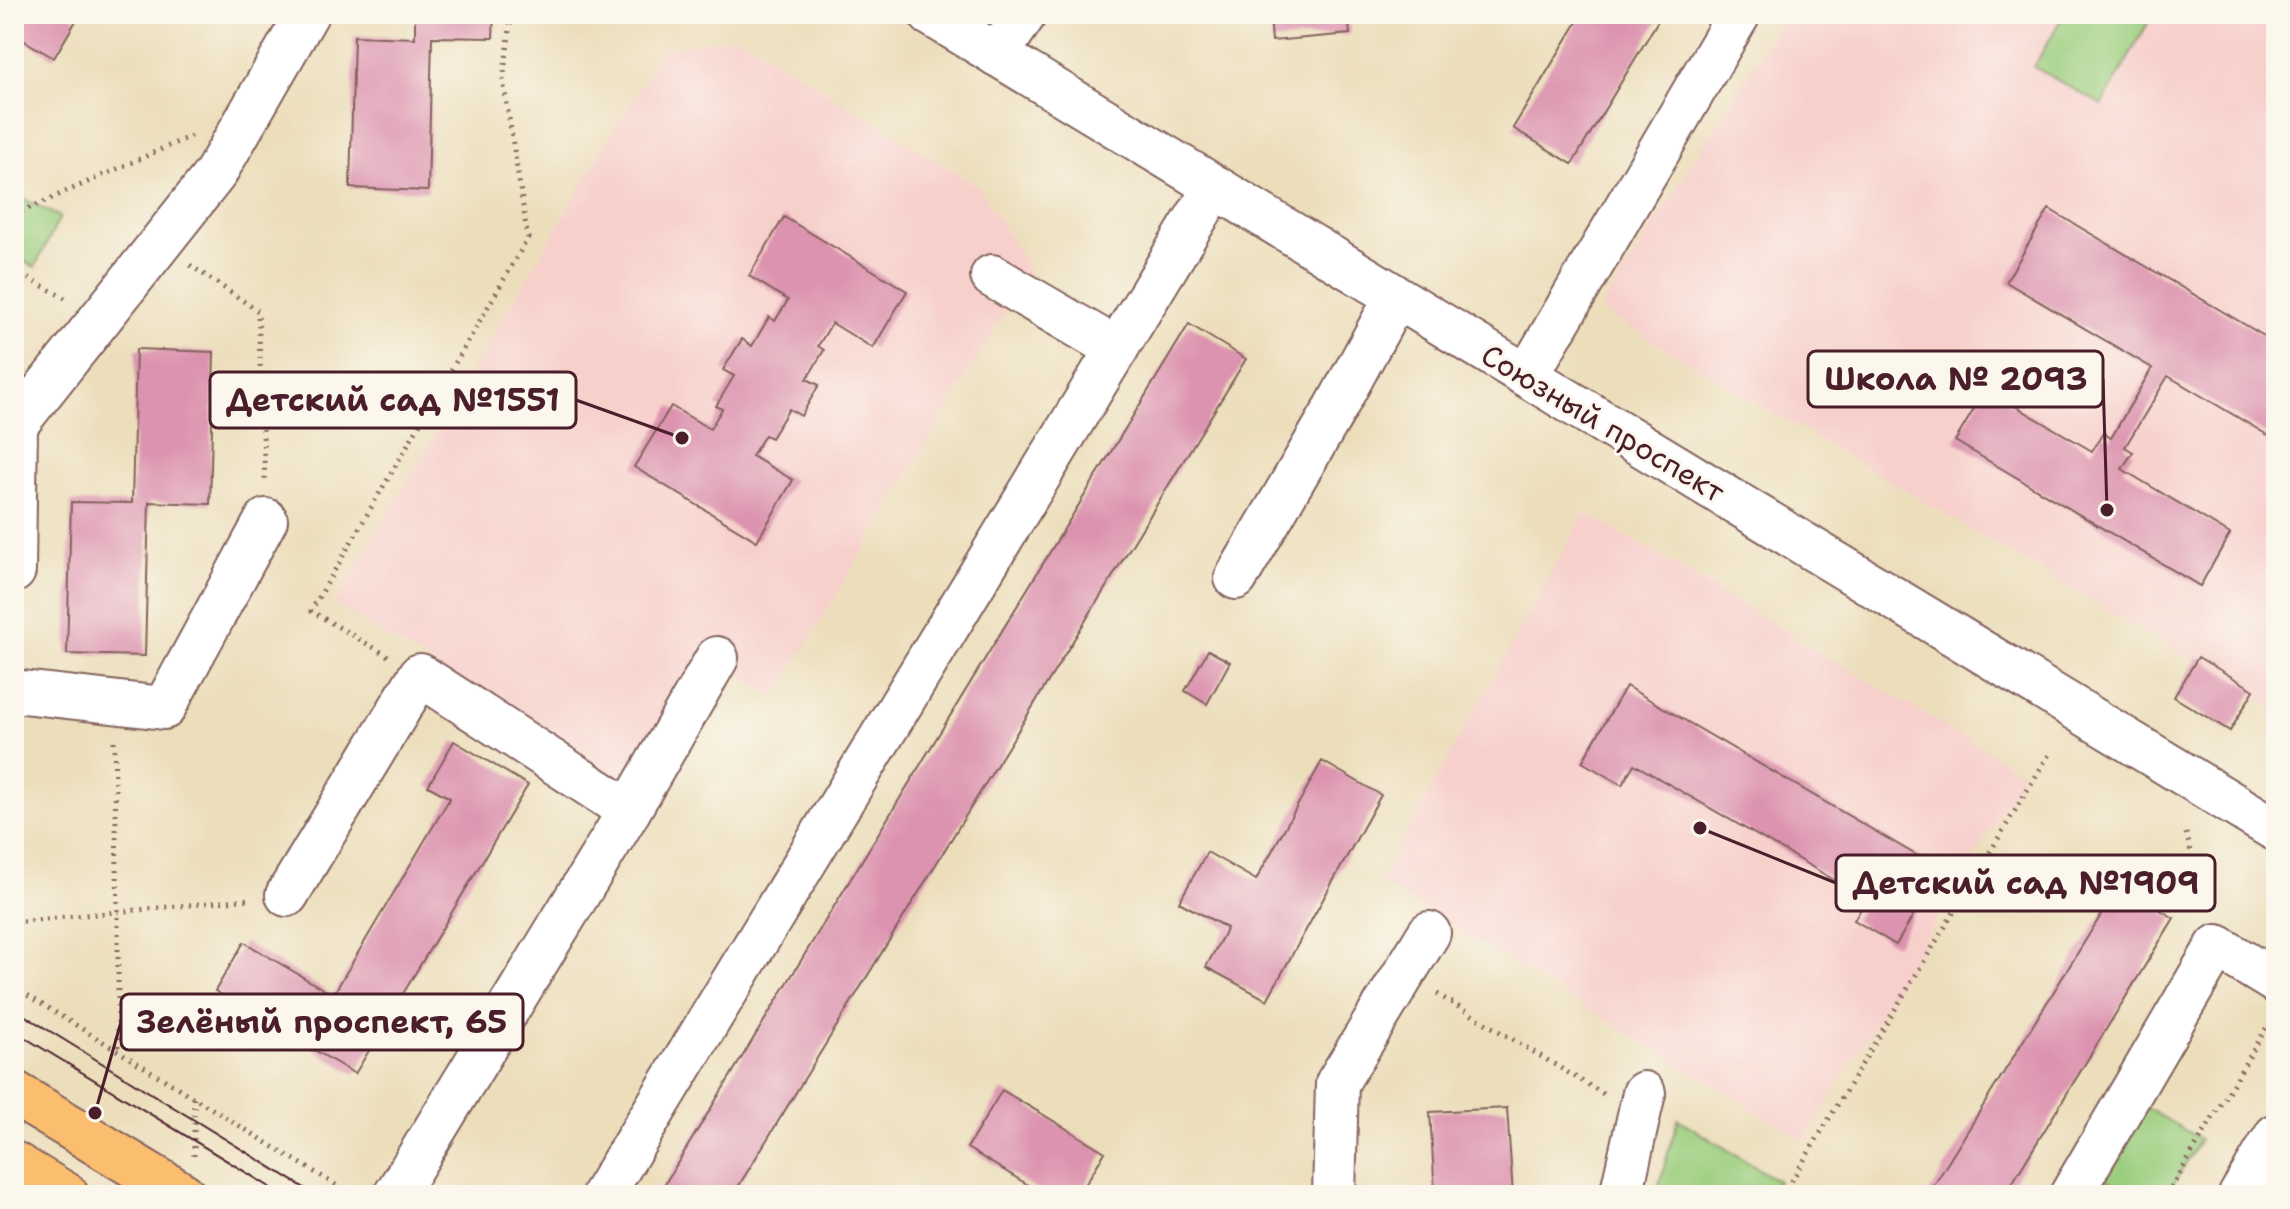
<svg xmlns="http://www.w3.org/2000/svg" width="2290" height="1209" font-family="'Shantell Sans',sans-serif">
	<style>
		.built { fill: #f7d0cc }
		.green { fill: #9bce7e; stroke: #727654; stroke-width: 2 }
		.building { fill: #dc93af }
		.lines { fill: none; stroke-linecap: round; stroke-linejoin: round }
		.minor-casing { stroke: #83625d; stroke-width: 46 }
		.major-casing { stroke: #83625d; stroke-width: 48 }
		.path { stroke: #83625d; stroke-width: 5; stroke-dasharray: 2 6; stroke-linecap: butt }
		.minor { stroke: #fff; stroke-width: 42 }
		.major { stroke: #fbbd6e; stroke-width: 44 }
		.tram { stroke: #4a1f2b; stroke-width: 2 }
		.labels { text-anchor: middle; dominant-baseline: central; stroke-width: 6; stroke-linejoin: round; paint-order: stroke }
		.street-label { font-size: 30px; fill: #4a1f2b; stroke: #fbf7ec }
		.leader { fill: none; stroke: #4a1f2b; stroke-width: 3 }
		.callout-dot { fill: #4a1f2b; stroke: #fbf7ec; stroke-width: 3 }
		.callout { fill: #fbf7ec; stroke: #4a1f2b; stroke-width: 3 }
		.callout-label { font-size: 32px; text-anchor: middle; font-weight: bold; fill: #4a1f2b }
	</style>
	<rect width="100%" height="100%" fill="#fbf7ec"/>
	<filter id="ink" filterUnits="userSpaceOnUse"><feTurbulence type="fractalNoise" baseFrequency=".0125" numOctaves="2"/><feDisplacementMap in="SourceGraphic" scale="16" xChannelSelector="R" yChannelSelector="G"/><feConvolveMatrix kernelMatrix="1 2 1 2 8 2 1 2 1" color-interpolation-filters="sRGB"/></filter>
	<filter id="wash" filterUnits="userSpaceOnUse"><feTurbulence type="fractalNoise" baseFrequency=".006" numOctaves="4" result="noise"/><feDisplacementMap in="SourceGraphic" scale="32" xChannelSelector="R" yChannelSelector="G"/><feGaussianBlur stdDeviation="1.8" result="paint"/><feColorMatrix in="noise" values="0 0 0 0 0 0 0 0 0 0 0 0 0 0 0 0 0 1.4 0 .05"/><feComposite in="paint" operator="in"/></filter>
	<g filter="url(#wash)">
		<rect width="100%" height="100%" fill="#ecdebb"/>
		<!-- built -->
		<g class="built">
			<path d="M1785,14H2276V710L1600,310Z"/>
			<path d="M738,36L978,186L1030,271L776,696L726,667L650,796L334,605L662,49Z"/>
			<path d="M1585,512L2024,773L1805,1141L1379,882Z"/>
		</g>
		<!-- green -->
		<g class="green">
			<path d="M2064,14H2153L2102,105L2034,67Z"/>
			<path d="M14,194L60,217L35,267L14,257Z"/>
			<path d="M2128,1097L2200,1139L2167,1195H2135L2087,1168Z"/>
			<path d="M1678,1119L1778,1181L1770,1195H1656Z"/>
		</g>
		<g id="blocks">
			<!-- building -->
			<g class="building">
				<path d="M14,14H69L77,19L54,58L14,35Z"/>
				<path d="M415,14H494L493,38L432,37L428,191L350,188L354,36L415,38Z"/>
				<path d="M1270,14H1348L1350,34L1272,41Z"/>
				<path d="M1582,14H1662L1572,164L1513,128Z"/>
				<path d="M2049,209L2276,343V440L2168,376L2125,447L2133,452L2122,469L2230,534L2200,586L1955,441L1986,389L2092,451L2103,433L2111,438L2152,368L2006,282Z"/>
				<path d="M784,217L907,291L873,348L832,323L818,346L824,350L807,379L819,385L801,416L789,409L771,438L765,435L752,456L793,480L757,541L634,467L671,406L710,429L722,409L716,406L734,376L723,370L742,339L752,346L769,317L775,321L788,300L749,276Z"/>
				<path d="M1189,324L1246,359L733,1195H658Z"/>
				<path d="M136,349L214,352L210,504L149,502L145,656L67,654L71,502L132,503Z"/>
				<path d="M1208,650L1230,662L1207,704L1185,691Z"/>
				<path d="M2198,657L2254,690L2230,731L2174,697Z"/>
				<path d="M1626,686L1940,869L1896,945L1854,920L1867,899L1634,764L1622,785L1582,762Z"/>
				<path d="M454,741L528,785L355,1074L215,991L244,942L333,995L450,798L428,786Z"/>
				<path d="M1322,761L1381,795L1267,1000L1206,967L1227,928L1179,902L1207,852L1256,880Z"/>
				<path d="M2119,886L2174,918L2005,1195H1928Z"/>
				<path d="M1002,1090L1105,1152L1079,1195H1045L967,1148Z"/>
				<path d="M1507,1108L1513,1195H1435L1430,1112Z"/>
			</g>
		</g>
	</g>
	<g filter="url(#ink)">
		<use href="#blocks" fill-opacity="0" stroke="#83625d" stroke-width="2"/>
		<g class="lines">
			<!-- minor casing -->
			<g class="minor-casing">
				<g id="minor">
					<path d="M930,14L2276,830"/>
					<path d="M997,55L1025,14"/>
					<path d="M992,276L1117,349"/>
					<path d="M1527,376L1739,14"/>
					<path d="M14,571L16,425L215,174L307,14"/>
					<path d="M1236,578L1335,409L1396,297"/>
					<path d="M14,691L164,708L266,520"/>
					<path d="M287,895L420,675L629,811"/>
					<path d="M395,1195L629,811L717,658"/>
					<path d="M603,1195L1215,187"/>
					<path d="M1334,1195L1337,1083L1429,933"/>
					<path d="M1621,1195L1644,1093"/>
					<path d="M2071,1195L2217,946L2276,982"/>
					<path d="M2240,1195L2276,1135"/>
				</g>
			</g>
			<!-- major casing -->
			<g class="major-casing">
				<g id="major">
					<path d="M14,1093L183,1195"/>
					<path d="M14,1164L66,1195"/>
				</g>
			</g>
			<!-- path -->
			<g class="path">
				<path d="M14,215L193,135"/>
				<path d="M190,265L258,311L265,483"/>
				<path d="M14,271L69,300"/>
				<path d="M388,656L311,611L528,238L503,80L512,14"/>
				<path d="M114,741L118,912V1050"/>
				<path d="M2186,833L2207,910"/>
				<path d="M14,922L250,899"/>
				<path d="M14,987L352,1195"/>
				<path d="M1437,994L1607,1096"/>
				<path d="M194,1098V1156"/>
				<path d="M1783,1195L2051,751"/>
				<path d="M2167,1195L2271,1020"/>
			</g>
			<!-- minor -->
			<use href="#minor" class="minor"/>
			<!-- major -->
			<use href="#major" class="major"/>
			<!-- tram -->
			<g class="tram">
				<path d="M14,1009L316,1195"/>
				<path d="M14,1031L283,1195"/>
			</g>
		</g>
	</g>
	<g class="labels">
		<!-- street labels -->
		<g class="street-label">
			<text transform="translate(1603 423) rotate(31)">Союзный проспект</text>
		</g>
	</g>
	<!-- callouts -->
	<path class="leader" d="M2107 510L2103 379M682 438L576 400M1700 828L1836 883M95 1113L121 1022"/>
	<g class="callout-dot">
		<circle cx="2107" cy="510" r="8"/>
		<circle cx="682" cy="438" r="8"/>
		<circle cx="1700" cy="828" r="8"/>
		<circle cx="95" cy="1113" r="8"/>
	</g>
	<g class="callout">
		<rect x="1808" y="351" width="295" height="56" rx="8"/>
		<rect x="210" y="372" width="366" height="56" rx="8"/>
		<rect x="1836" y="855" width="379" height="56" rx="8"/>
		<rect x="121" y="994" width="402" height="56" rx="8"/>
	</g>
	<g class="callout-label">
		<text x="1956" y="390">Школа № 2093</text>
		<text x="393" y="411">Детский сад №1551</text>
		<text x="2026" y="894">Детский сад №1909</text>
		<text x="322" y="1033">Зелёный проспект, 65</text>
	</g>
	<!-- margin -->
	<rect width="2290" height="1209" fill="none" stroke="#fbf7ec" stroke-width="48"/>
</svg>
